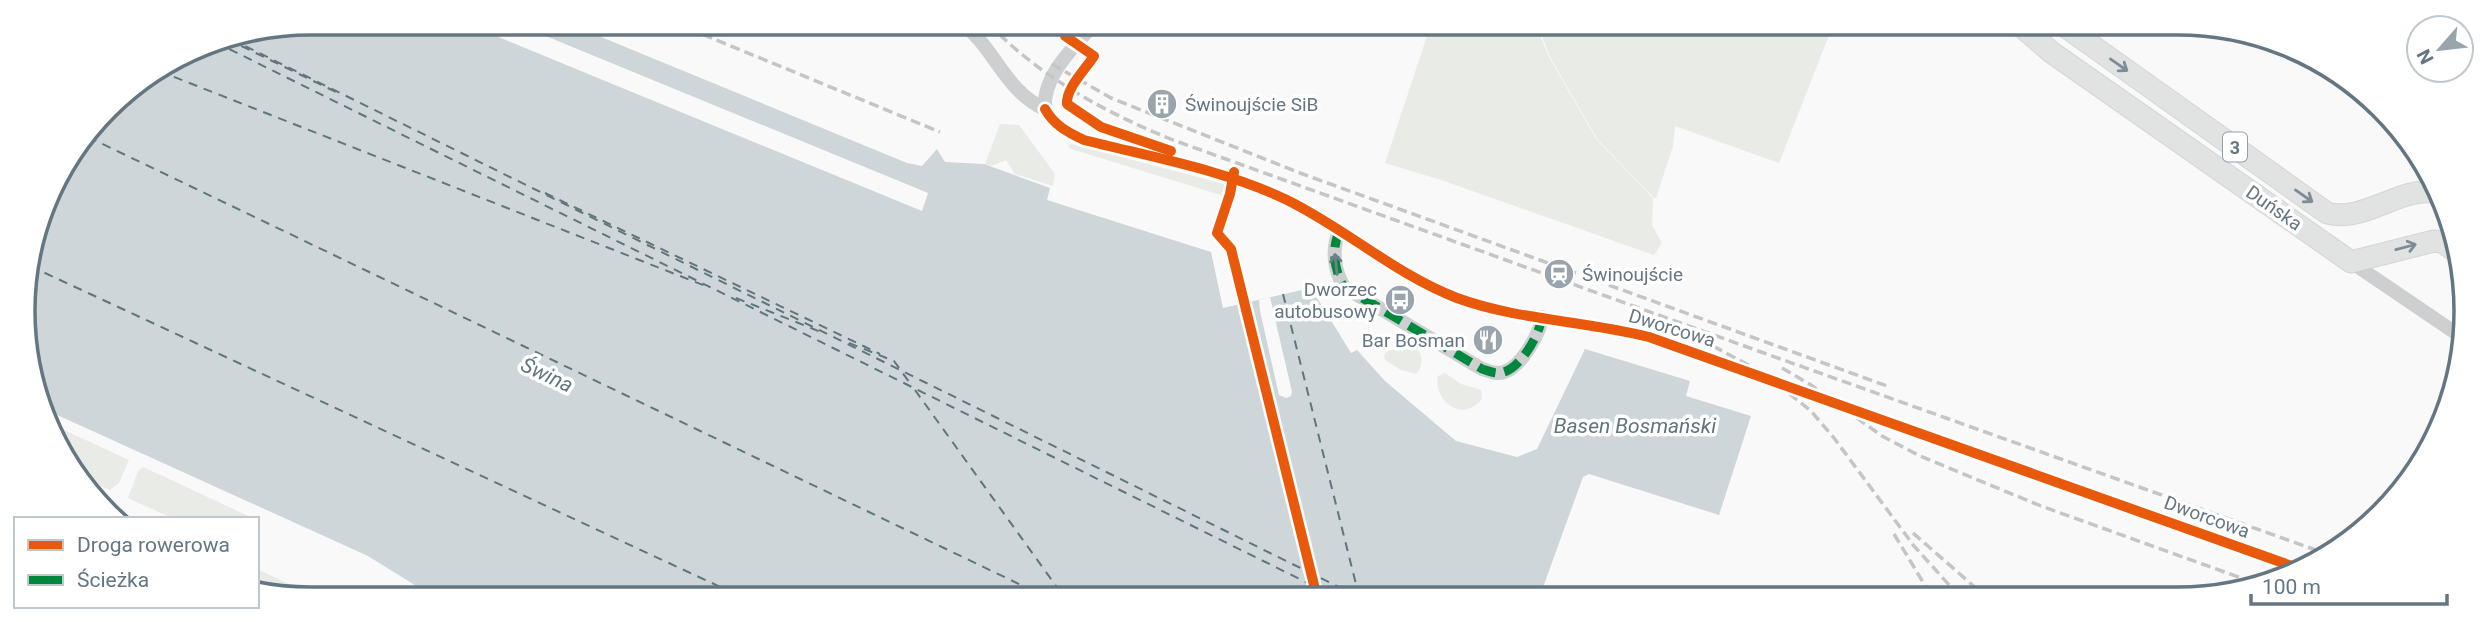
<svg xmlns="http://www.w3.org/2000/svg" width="2489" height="622" font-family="Roboto,sans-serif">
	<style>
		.green { fill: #e8ebe6 }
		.water { fill: #ced6d9 }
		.pier { fill: #f9f9f9 }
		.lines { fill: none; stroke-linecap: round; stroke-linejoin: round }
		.ferry { stroke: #60757c; stroke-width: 2; stroke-dasharray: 9 7; stroke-linecap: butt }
		.highway-casing { stroke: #d5d6d6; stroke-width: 23 }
		.minor { stroke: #cecfd0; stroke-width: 14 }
		.highway { stroke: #e1e2e2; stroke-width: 21 }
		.rail { stroke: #c3c5c6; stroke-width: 3.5; stroke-dasharray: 10 5; stroke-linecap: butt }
		.quiet { stroke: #00873e; stroke-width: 9; stroke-dasharray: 18 9; stroke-linecap: butt }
		.cycleway-casing { stroke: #fff; stroke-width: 15 }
		.cycleway { stroke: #e8590c; stroke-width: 10 }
		.oneway { stroke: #7e8c96 }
		.oneway2 { stroke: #707f8b }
		.labels { text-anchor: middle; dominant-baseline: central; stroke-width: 7; stroke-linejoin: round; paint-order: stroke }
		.shield { fill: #fff; stroke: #939fa8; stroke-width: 2 }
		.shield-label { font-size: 18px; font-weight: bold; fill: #657683 }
		.poi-label { font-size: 19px; fill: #657683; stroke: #fff; text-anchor: start }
		.street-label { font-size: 19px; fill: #657683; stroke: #fff }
		.water-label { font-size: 21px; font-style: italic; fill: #60757c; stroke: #fff }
		.rim { fill: none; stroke: #657683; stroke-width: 3.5 }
	</style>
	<rect width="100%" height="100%" fill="#f9f9f9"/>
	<!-- green -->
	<g class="green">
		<path d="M1431,24H1535L1550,59L1597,140L1653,198L1652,225L1662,243L1654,255L1441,180L1385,163Z"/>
		<path d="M1537,24L1833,25L1779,163L1675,126L1673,146L1656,198H1654L1598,140L1551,59Z"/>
		<path d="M1000,124L1019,125L1055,174L1053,186L1015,174L1006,160L991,166L985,164Z"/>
		<path d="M1070,144H1072L1228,185L1224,196L1071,149L1068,146Z"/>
		<path d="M1414,347C1423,352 1424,366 1416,374L1401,370L1385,360L1384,355L1387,351Z"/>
		<path d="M1445,373L1461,384L1481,390L1482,399C1460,425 1433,398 1438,376Z"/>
		<path d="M51,424L129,460L119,483L110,490L77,475Z"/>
		<path d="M143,467L255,519H174L128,498L138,471Z"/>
		<path d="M257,569L300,589L296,597H273L257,591Z"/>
	</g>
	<!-- water -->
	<path class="water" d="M311,23H567L907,163L922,166L937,149L945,162L984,164L1050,188L1047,200L1211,252L1223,308L1311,288L1351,353L1357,350L1385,381L1456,441L1517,457L1537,449L1585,349L1690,381L1686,396L1751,416L1719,515L1589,474L1583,477L1542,590V597H434L368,556L44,409L33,386L23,292L53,183L121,95L201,45Z"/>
	<!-- pier -->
	<g class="pier">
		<path d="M490,23H514L928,193L922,211L486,32Z"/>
		<path d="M1270,297L1292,392L1291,396L1286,398L1279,395L1260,311L1259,300Z"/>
	</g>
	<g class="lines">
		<!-- ferry -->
		<g class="ferry">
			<path d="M227,39L338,93"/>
			<path d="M231,39L1359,597"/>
			<path d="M215,42L1336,597"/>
			<path d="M159,71L708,287"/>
			<path d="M88,137L1046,597"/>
			<path d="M545,193L880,354"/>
			<path d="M30,266L742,597"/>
			<path d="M1283,294L1359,596"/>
			<path d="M736,298L821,332"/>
			<path d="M1243,303L1317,597"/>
			<path d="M849,343L894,361L912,386"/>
			<path d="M915,390L1064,597"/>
		</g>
		<!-- highway casing -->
		<g class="highway-casing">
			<g id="highway">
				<path d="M2020,25L2051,52L2351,262L2434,241L2442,242L2458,253"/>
				<path d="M2063,25L2327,213C2363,223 2398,188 2434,192"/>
			</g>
		</g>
		<!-- minor -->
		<g class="minor">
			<path d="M963,24C995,49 1006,92 1045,109"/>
			<path d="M1045,109C1054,125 1067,132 1084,140C1151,157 1225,170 1287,200C1346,229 1395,274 1457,298C1517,320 1586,321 1649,337L2303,570"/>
			<path d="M1045,109C1042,76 1074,47 1094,24"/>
			<path d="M1340,230C1331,248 1334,270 1344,287L1482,369C1489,371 1497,375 1504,372C1521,367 1540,334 1542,317"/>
			<path d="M2351,262L2463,338"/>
		</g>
		<!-- highway -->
		<use href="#highway" class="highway"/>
		<!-- rail -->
		<g class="rail">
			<path d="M675,23L940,132"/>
			<path d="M989,24C1040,77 1106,113 1173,140L1761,352L2327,554"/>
			<path d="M1052,64L1111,98L1300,173L1887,386"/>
			<path d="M1700,339L1765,374L1811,411L1834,438L1914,546L1960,597"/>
			<path d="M1782,368L1811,385L1882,436L1920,456L2041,506L2258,584"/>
			<path d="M1913,533L1986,597"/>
			<path d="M1894,534L1932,597"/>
		</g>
		<!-- quiet -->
		<path class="quiet" d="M1340,230C1331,248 1334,270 1344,287L1482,369C1489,371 1497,375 1504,372C1521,367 1540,334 1542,317H1536"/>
		<!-- cycleway casing -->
		<g class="cycleway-casing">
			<g id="cycleway">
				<path d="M1074,24L1065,36L1094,56C1085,70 1066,88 1067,104L1101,127L1171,151"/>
				<path d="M1045,109C1054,125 1067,132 1084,140C1151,157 1225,170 1287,200C1346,229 1395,274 1457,298C1517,320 1586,321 1649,337L2303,570"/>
				<path d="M1234,172L1230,194L1217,233L1231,249L1317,597"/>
			</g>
		</g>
		<!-- cycleway -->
		<use href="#cycleway" class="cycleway"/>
	</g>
	<!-- one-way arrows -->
	<defs><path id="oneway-shaft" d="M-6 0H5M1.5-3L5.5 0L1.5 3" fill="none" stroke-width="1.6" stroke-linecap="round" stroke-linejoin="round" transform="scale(1.75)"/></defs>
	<g class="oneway">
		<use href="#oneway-shaft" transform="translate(2119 65) rotate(35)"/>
		<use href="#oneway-shaft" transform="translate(2304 196) rotate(35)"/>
		<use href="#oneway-shaft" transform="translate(2406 247) rotate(-15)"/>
	</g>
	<use class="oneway2" href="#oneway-shaft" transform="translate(1336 264) rotate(-96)"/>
	<!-- icons -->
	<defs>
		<g id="building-disc" transform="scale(1.575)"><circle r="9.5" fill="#99a4ac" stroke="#fff"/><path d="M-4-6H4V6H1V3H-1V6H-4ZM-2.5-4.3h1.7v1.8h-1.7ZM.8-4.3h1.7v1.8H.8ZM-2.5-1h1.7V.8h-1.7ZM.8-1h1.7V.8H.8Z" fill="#fff"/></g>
		<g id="station-disc" transform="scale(1.575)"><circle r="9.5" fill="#99a4ac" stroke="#fff"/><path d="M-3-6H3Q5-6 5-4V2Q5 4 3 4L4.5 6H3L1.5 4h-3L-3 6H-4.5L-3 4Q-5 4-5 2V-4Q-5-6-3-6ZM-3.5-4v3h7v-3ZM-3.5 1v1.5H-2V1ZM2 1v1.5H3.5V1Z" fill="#fff"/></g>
		<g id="bus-disc" transform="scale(1.575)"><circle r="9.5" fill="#99a4ac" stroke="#fff"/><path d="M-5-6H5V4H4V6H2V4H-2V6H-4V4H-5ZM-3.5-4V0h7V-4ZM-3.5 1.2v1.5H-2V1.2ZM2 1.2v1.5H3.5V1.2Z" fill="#fff"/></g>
		<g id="restaurant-disc" transform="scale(1.575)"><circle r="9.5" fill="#99a4ac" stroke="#fff"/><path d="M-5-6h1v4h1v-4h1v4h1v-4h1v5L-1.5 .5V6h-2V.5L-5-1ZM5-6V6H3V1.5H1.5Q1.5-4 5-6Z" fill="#fff"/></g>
	</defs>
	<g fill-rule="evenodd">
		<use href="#building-disc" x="1162" y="104"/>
		<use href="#station-disc" x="1559" y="274"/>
		<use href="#bus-disc" x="1400" y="300"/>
		<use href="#restaurant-disc" x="1488" y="340"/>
	</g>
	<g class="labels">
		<!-- shield labels -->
		<rect class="shield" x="2223" y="132.5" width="24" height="29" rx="5"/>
		<g class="shield-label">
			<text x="2235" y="147">3</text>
		</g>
		<!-- poi labels -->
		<g class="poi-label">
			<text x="1185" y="104">Świnoujście SiB</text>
			<text x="1582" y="274">Świnoujście</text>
			<text x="1377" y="289" text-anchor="end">Dworzec<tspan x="1377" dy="22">autobusowy</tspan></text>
			<text x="1465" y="340" text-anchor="end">Bar Bosman</text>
		</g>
		<!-- street labels -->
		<g class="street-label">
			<text transform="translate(2274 208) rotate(35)">Duńska</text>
			<text transform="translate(1672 328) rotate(17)">Dworcowa</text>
			<text transform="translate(2207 517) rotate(20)">Dworcowa</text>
		</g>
		<!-- water labels -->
		<g class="water-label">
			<text transform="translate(547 375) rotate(25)">Świna</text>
			<text x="1635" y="426">Basen Bosmański</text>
		</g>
	</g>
	<!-- crop -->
	<path d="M0 0H2489V622H0ZM311 35H2178A276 276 0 0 1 2454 311V311A276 276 0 0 1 2178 587H311A276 276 0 0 1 35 311V311A276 276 0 0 1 311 35Z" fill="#fff" fill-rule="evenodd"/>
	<path class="rim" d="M311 35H2178A276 276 0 0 1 2454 311V311A276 276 0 0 1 2178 587H311A276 276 0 0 1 35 311V311A276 276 0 0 1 311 35Z"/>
	<!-- legend -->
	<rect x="14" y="517" width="245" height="91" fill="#ffffff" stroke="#c1c8cd" stroke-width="2"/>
	<rect x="28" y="540" width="35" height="10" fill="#e8590c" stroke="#c1c8cd" stroke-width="2"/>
	<text x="77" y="552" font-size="21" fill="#657683">Droga rowerowa</text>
	<rect x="28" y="575" width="35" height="10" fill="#00873e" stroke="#c1c8cd" stroke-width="2"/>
	<text x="77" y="587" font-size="21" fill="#657683">Ścieżka</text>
	<!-- north arrow -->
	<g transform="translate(2440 49) rotate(242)"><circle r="33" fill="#ffffff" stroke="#c1c8cd" stroke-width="2"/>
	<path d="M0-5L12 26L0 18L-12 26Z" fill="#99a4ac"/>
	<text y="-10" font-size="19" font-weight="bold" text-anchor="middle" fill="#657683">N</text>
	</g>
	<!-- scale -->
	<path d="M2251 594v10h196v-10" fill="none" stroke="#657683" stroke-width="3.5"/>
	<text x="2262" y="594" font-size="21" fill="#657683" stroke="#ffffff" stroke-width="5" paint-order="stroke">100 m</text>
</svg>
